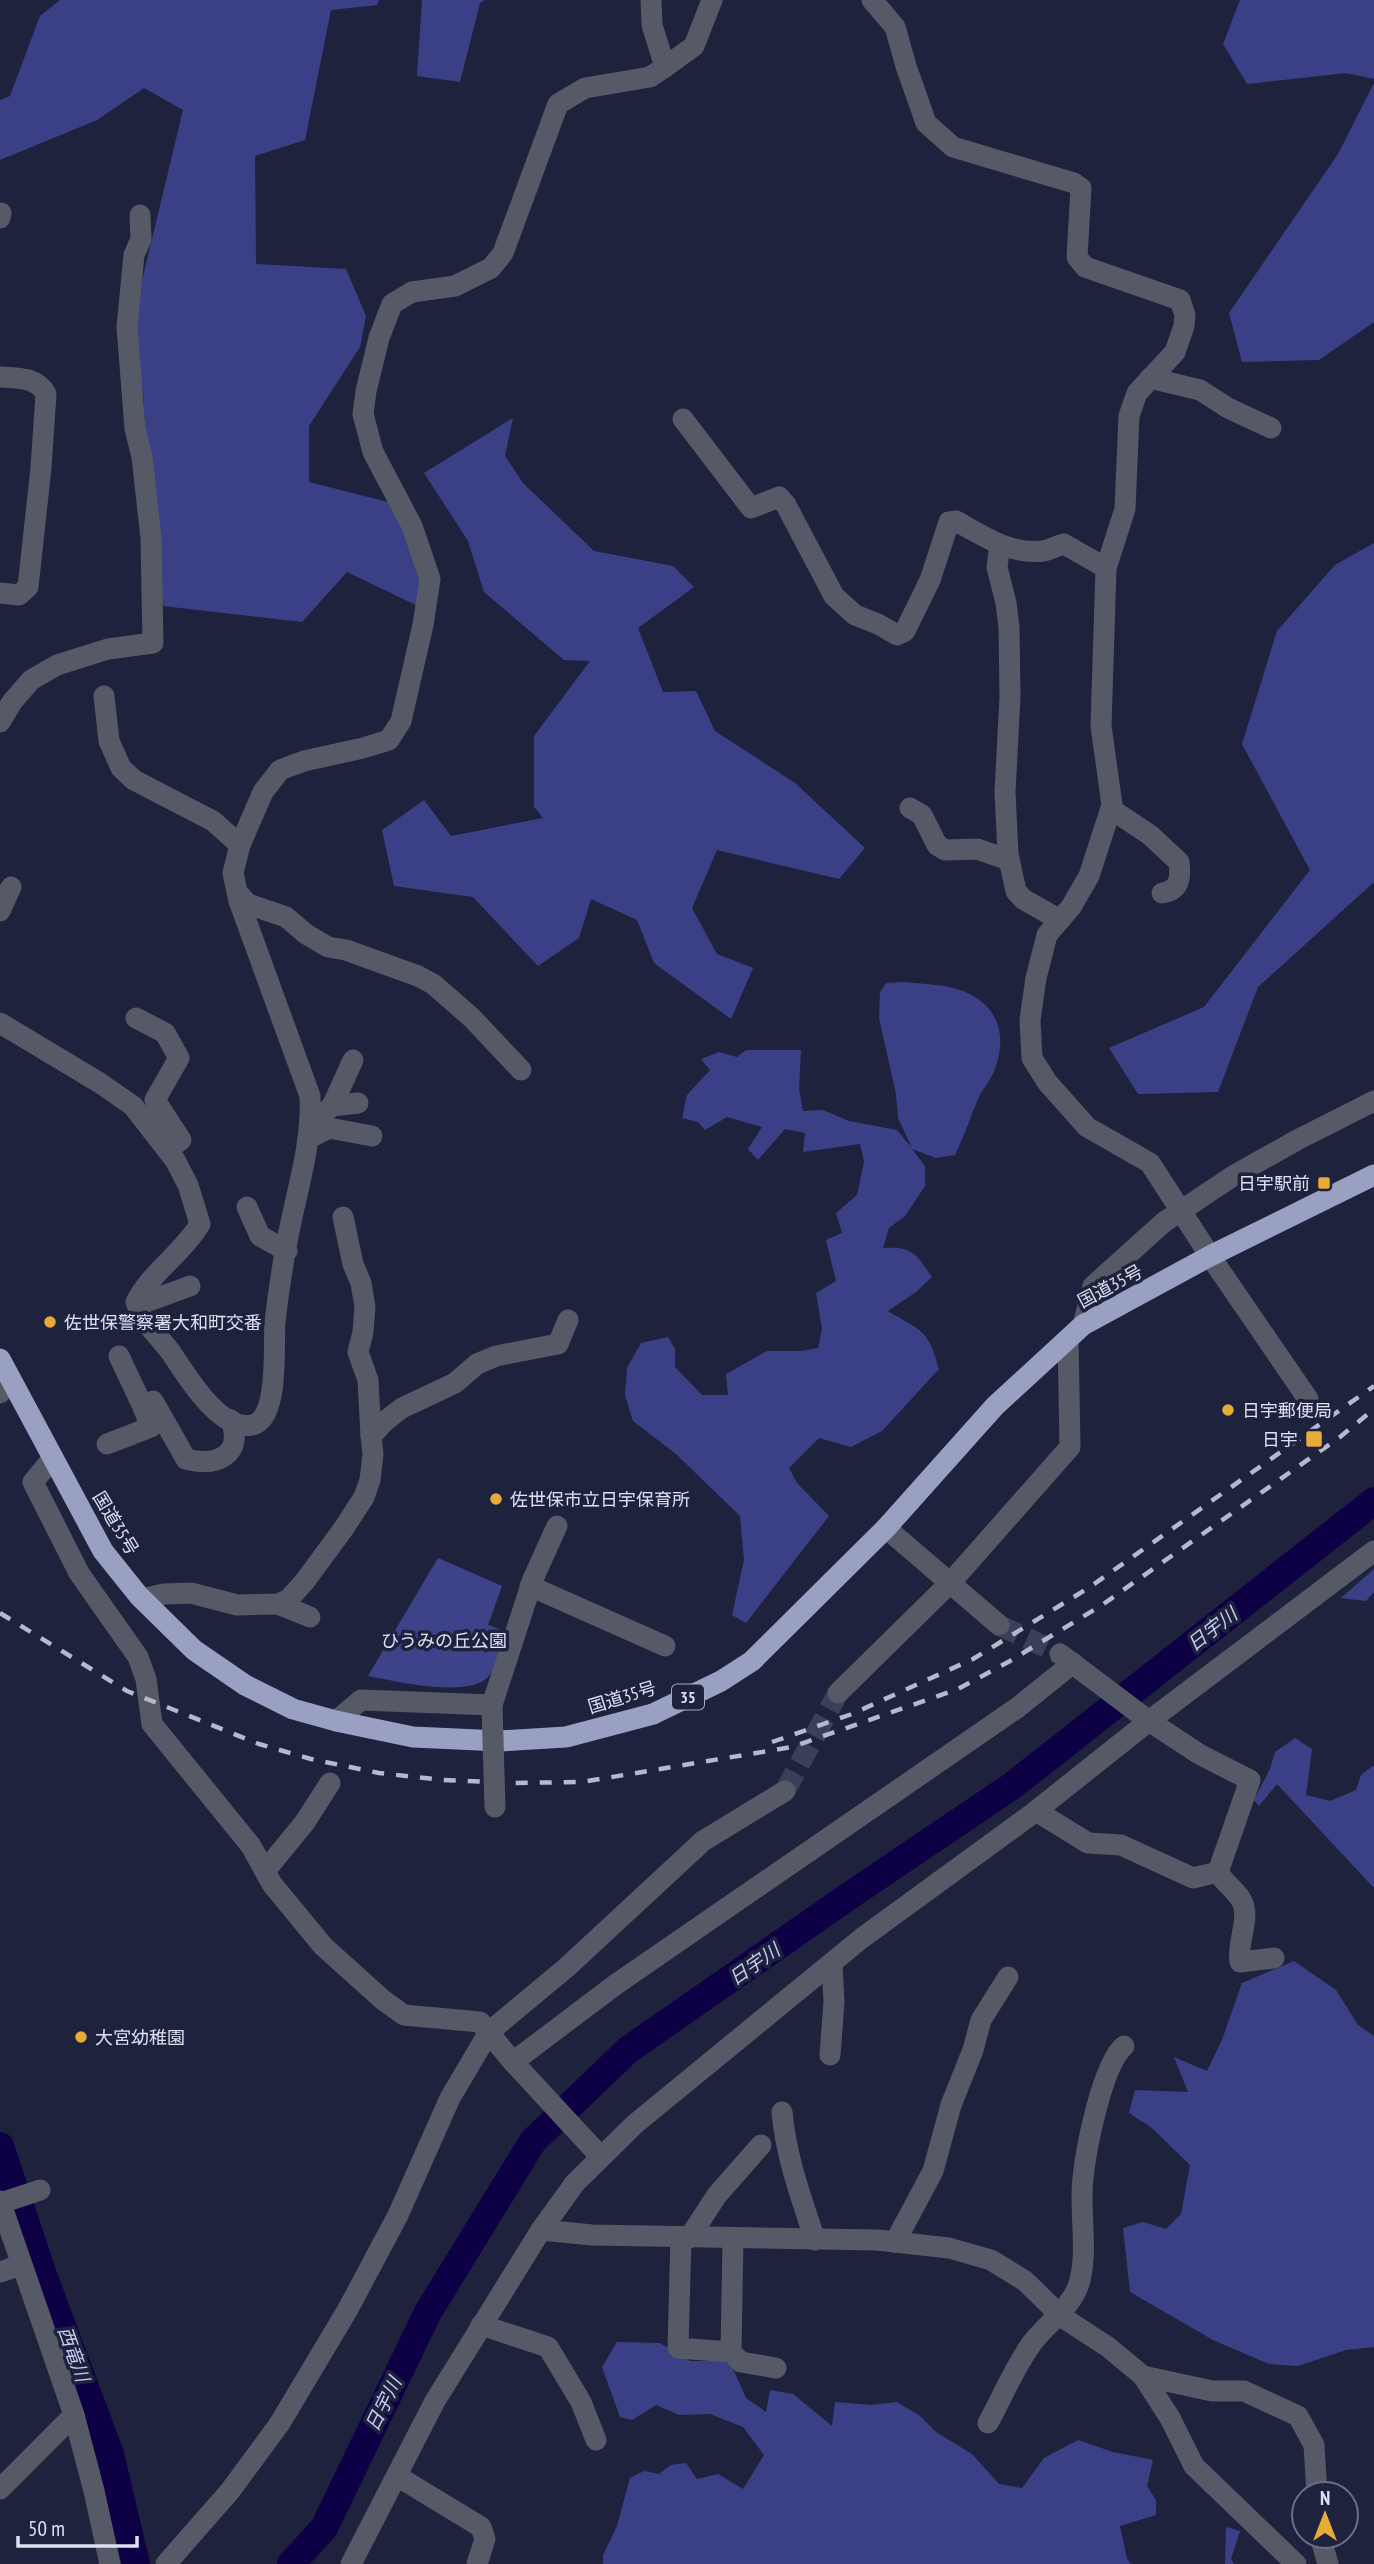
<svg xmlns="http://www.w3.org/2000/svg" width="1374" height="2564" font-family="'PT Sans Narrow','Noto Sans JP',sans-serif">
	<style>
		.green { fill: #3e4389 }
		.forest { fill: #3b4086 }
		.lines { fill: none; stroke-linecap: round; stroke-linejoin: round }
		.river { stroke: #0e0045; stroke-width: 28 }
		.minor-tunnel { stroke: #3c3f58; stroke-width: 21; stroke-dasharray: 21 10; stroke-linecap: butt }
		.minor { stroke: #565966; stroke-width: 21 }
		.highway { stroke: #9aa0c2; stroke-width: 21 }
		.rail { stroke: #b5b9cc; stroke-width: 4.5; stroke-dasharray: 12 12; stroke-linecap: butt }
		.minor-bridge { stroke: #565966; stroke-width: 21 }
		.poi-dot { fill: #e8ab37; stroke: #1f223d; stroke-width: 2.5 }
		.labels { text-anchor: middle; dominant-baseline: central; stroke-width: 7; stroke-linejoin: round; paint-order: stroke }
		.shield { fill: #1f223d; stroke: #a4a8bc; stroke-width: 2 }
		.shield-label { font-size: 16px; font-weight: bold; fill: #dde1f2 }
		.poi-label { font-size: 18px; fill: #dde1f2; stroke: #1f223d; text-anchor: start }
		.street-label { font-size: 18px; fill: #dde1f2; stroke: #1f223d }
		.park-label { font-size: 18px; fill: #dee2f7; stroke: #1f223d }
		.water-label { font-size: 19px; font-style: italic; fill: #c5ccf6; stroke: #1f223d }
	</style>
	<rect width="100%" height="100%" fill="#1f223d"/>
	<!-- green -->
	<path class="green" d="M438,1558L502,1586L488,1625L502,1630C499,1643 497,1667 489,1676C469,1699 395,1681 368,1676Z"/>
	<!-- forest -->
	<g class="forest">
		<path d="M60,0H379L377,5L331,10L305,140L255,156L256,264L346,269L366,316L360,347L309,426V482L396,504L429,590L418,606L347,572L302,622L163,606L148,482L143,390L125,351L183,110L144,88L97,120L0,160V100L10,96L40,16Z"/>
		<path d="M422,0H485L480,3L460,82L417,76Z"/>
		<path d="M1240,0H1374V79L1346,73L1247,84L1223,44Z"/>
		<path d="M1374,83V322L1319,360L1242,362L1229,313L1338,154Z"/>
		<path d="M513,418L505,456L523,483L594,551L673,566L694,587L638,628L663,692L696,691L715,731L795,783L865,848L839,879L717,850L692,908L717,954L753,968L731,1019L654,963L637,920L591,899L579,938L538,966L473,897L394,886L382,830L424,800L451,836L543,818L534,807V736L590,661L564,660L484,592L468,541L424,473Z"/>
		<path d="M1374,543V882L1258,987L1218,1092L1138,1094L1109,1048L1204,1007L1310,870L1242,744L1277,631L1335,565Z"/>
		<path d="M904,982C922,984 945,984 963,991C999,1005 1008,1037 994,1071C991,1080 984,1087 980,1095C971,1114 965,1135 955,1155L936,1158L912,1149L925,1166V1186L905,1216L889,1228L883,1248C911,1246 916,1253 932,1277L916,1292L888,1311C922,1332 928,1328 939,1369L882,1431L851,1447L819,1438L789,1468L797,1483L829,1516L746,1623L732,1615L744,1560L740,1516L676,1454L633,1421L625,1395L627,1368L641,1343L668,1337L675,1349V1367L702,1395H728L726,1374L767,1351H802L818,1348L822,1329L816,1293L836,1281L826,1240L842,1233L836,1213L857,1195L864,1162L860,1144L803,1152L805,1133L785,1129L758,1160L748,1149L762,1127L727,1117L705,1130L698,1122L682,1118L687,1095L710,1070L701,1059L719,1052L737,1057L746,1050H801L799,1089L803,1111L823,1110L849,1121L897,1130L912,1148L898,1118L896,1094L879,1018L880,992L886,983Z"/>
		<path d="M1374,1569V1592L1366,1601L1341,1598Z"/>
		<path d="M1295,1738L1312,1749L1306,1795L1330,1801L1356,1790L1361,1775L1374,1765V1888L1277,1784L1259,1806L1254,1800L1270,1769L1275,1752Z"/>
		<path d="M1294,1961L1336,1990L1358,2025L1374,2036V2347L1346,2350L1298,2366L1269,2364L1213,2340L1130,2292L1123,2228L1143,2222L1166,2229L1181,2214L1190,2165L1152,2128L1129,2113L1135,2090L1188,2092L1174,2057L1207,2071L1222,2040L1242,1983Z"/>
		<path d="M617,2342L660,2343L690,2361H725L733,2369L746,2398L766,2412L770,2390L793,2394L832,2426L835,2402L871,2405L897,2402L920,2416L936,2432L972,2454L999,2484L1022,2488L1044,2458L1078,2440L1113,2452L1153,2460L1147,2486L1156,2500V2515L1120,2526L1127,2559L1131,2564H603V2555L617,2526L630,2478L644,2471L659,2474L671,2465L686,2463L697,2479L718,2474L743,2489L764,2455L743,2427L710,2414L679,2415L656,2405L632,2420L620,2417L602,2367Z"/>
		<path d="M1226,2527L1240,2531L1231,2559L1234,2564H1225Z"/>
	</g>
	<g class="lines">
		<!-- river -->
		<g class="river">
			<path d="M0,2146L43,2275L110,2454L136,2564"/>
			<path d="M291,2564L324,2528L428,2312L533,2141L628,2050L849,1896L1012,1786L1374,1501"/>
		</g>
		<!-- minor-tunnel -->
		<g class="minor-tunnel">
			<path d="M999,1625L1060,1654"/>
			<path d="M785,1791L838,1693"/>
		</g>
		<!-- minor -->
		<g class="minor">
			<path d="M651,0L652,25L665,67"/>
			<path d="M872,0L895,27L906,66L926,123L953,147L1074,183L1081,188L1077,257L1085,267L1180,300L1185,315L1184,326L1175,352L1137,393L1129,416L1125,509L1106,568L1101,726L1112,805L1089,876L1071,907L1047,935L1036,978L1030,1020L1032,1058L1047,1082L1087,1127L1150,1163L1210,1256L1308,1399"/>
			<path d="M0,218L1,213"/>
			<path d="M0,377C18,378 37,377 46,394L41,468L28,587L19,595L0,593"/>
			<path d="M1150,378L1200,390L1228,408L1271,428"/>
			<path d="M683,419L751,508L779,497L786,505L834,596L855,615L878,624L897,635L905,631L930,580L949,522L956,521C983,536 1011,555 1043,551C1050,550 1056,546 1064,544L1106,568"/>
			<path d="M1000,545L997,567L1006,603L1009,627L1010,697L1005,792L1008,854L1016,891L1023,899L1060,920"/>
			<path d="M104,696L109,741L121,768L134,780L213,821L240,845"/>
			<path d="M0,722L12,702L31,680L57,665L108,649L153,643L151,538L142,457L135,429L127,327L134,255L141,239L140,215"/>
			<path d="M910,808L922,815L937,845L945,850L977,849L1009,860"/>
			<path d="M1111,809L1150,835L1179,862C1181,878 1180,890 1162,893"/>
			<path d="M237,892L248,904L286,917L306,934L328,947L346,950L418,976L433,984L472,1018L521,1070"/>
			<path d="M0,911L11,887"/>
			<path d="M136,1018L165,1033L179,1058L155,1100L181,1140L168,1150"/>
			<path d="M0,1023L100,1083L133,1106L175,1160L188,1185L200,1224C182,1254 152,1271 136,1302L142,1317C151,1330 163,1341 172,1354C187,1376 219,1431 252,1425C280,1419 273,1345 275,1322C279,1288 284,1254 291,1222C300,1180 312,1139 310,1096L239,901L233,873L240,845L263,792L280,770L304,761L363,748L389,740L401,721L423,625L430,579L412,526L373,452L363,414L366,391L379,338L392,304L412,292L455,286L491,268L503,253L558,104L585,88L650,77L665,67L694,46L712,0"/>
			<path d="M332,1106L358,1103"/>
			<path d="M312,1124L332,1106L353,1060"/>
			<path d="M309,1138L329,1128L372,1136"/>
			<path d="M247,1207L260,1236L287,1251"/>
			<path d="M343,1217L353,1264L361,1283L365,1307L363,1332L358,1352L368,1380L371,1436"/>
			<path d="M138,1305L190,1286"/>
			<path d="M1083,1325L1093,1286L1164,1222L1233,1176L1297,1140L1374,1101"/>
			<path d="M119,1356L143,1407L153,1401L186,1459C217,1467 244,1455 231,1420"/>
			<path d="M0,1393L11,1380"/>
			<path d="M107,1444L151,1427L143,1407"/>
			<path d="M53,1458L33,1482L79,1573L138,1657L146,1679L152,1724L251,1846L272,1884L323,1946L383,2000L404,2015L480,2022L513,2062L615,1985L1017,1708L1073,1663"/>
			<path d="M886,1528L999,1625"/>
			<path d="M530,1586L665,1646"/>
			<path d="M142,1599L164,1594L191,1593L237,1605L278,1604L288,1600L305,1581L344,1528L364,1497L370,1480L373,1454L371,1436L385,1421L402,1408L455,1383L477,1364L496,1356L558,1344L568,1320"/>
			<path d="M278,1604L310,1617"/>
			<path d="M838,1693L951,1582L1070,1447L1068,1339"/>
			<path d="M336,1721L361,1700L492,1705L533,1579L557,1526"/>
			<path d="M1036,1811L1088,1843L1121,1845L1193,1878L1218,1872L1250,1780L1199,1754L1149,1721L1060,1654"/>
			<path d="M265,1871L305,1822L330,1783"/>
			<path d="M1218,1872C1225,1885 1241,1893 1244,1907C1248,1923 1237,1944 1240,1962L1274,1958"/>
			<path d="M830,2055L834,2002L832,1963"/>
			<path d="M513,2062L600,2156"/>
			<path d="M782,2112C786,2157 801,2197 815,2240"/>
			<path d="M0,2201L74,2415L94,2491L110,2564"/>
			<path d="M1,2203L40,2190"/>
			<path d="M541,2230L592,2235L877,2240L949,2248L991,2260L1025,2281L1062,2317L1108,2347L1143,2376L1170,2418L1194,2466L1296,2564"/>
			<path d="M681,2237L678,2348L731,2352"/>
			<path d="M689,2238L717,2195L761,2145"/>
			<path d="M733,2239L731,2352L741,2362L776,2368"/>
			<path d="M895,2242L933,2171L951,2105L973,2050L981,2020L1008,1977"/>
			<path d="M0,2272L21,2265"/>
			<path d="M481,2325L548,2347L581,2402L596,2440"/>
			<path d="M1143,2376L1212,2391H1244L1298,2416L1314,2445L1317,2494"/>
			<path d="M988,2423C1003,2396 1014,2368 1032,2343C1048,2322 1074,2306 1080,2280C1088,2247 1079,2211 1083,2178C1086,2149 1102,2065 1124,2046"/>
			<path d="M397,2476L481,2527L485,2539L477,2564"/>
			<path d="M0,2489L74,2415"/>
			<path d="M1320,2536L1328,2564"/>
			<path d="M166,2564L230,2491L280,2423L348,2309L398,2215L450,2098L489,2032L566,1968L703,1841L785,1791"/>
			<path d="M351,2564L435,2401L541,2230L575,2183L635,2124L862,1938L1032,1814L1149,1721L1374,1551"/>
		</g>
		<!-- highway -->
		<path class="highway" d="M0,1359L103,1551L139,1596L194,1650L245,1685L293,1709L336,1721L413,1737L500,1741L566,1737L653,1714L721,1681L752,1661L886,1528L995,1406L1083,1325L1210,1256L1374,1175"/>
		<!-- rail -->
		<g class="rail">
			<path d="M0,1613L127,1691L259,1744L311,1759L379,1773L443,1780L512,1783L582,1782L792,1747L958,1689L1010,1661L1102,1605L1340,1437L1374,1409"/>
			<path d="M772,1742L852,1714L973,1659L1090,1587L1374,1386"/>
		</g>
		<!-- minor-bridge -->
		<path class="minor-bridge" d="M492,1705L495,1807"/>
	</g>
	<!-- markers -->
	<g class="poi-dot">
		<rect x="1317" y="1176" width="14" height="14" rx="3.5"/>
		<circle cx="50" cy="1322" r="7"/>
		<circle cx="1228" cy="1410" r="7"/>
		<rect x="1305" y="1430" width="18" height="18" rx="3.5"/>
		<circle cx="496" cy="1499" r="7"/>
		<circle cx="81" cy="2037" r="7"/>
	</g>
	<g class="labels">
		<!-- shield labels -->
		<rect class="shield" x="672" y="1684.5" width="32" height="25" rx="5"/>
		<g class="shield-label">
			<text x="688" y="1697">35</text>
		</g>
		<!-- poi labels -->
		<g class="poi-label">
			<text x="1310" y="1183" text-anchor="end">日宇駅前</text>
			<text x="64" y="1322">佐世保警察署大和町交番</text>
			<text x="1242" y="1410">日宇郵便局</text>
			<text x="1298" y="1439" text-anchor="end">日宇</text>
			<text x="510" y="1499">佐世保市立日宇保育所</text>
			<text x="95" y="2037">大宮幼稚園</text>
		</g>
		<!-- street labels -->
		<g class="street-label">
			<text transform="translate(1110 1286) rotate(-28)">国道35号</text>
			<text transform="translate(116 1523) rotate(59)">国道35号</text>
			<text transform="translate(622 1697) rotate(-17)">国道35号</text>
		</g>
		<!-- park labels -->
		<g class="park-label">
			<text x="444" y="1640">ひうみの丘公園</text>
		</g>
		<!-- water labels -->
		<g class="water-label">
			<text transform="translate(1212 1629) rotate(-38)">日宇川</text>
			<text transform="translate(754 1964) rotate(-35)">日宇川</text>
			<text transform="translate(74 2354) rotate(70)">西竜川</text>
			<text transform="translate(383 2404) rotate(-64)">日宇川</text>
		</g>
	</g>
	<!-- north arrow -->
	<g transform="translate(1325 2515)"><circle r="33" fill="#1f223d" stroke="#6b6e85" stroke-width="2"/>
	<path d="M0-5L12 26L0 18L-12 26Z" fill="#e8ab37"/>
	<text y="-10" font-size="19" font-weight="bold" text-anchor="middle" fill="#dde1f2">N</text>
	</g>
	<!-- scale -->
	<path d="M18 2536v10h119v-10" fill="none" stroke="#dde1f2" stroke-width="3.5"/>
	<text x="28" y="2536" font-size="21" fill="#dde1f2" stroke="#1f223d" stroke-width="5" paint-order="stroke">50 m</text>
</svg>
